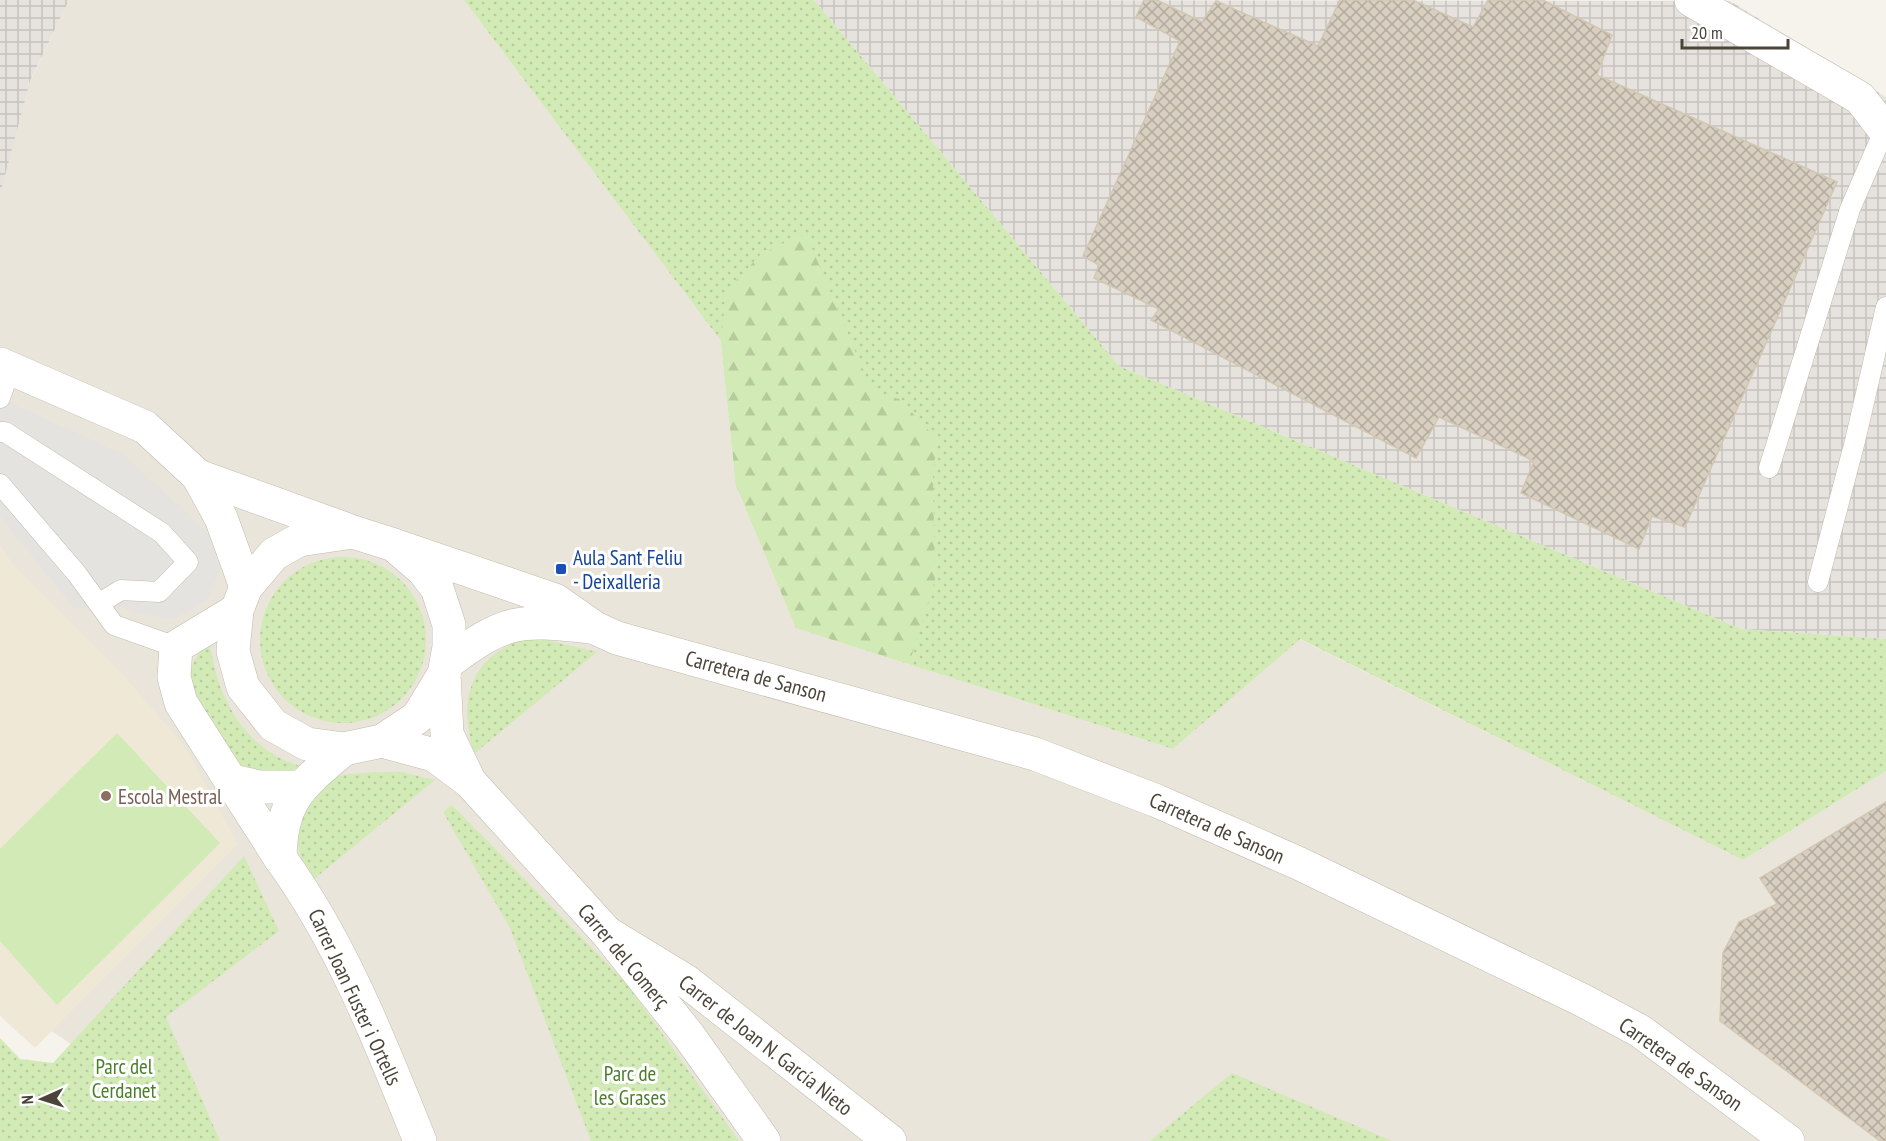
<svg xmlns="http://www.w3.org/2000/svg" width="1886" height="1141" font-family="'PT Sans Narrow',sans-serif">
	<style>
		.residential { fill: #eae5da }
		.industrial { fill: url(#industrial-grid) }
		.education { fill: #efe8d6 }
		.grass { fill: url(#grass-dots) }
		.forest { fill: url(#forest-firs) }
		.garden { fill: #d2eab5 }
		.parking { fill: #e5e3e0 }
		.building { fill: url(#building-cross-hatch); stroke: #d3c7b4; stroke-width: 1.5 }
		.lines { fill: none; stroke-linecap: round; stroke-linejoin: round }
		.service-casing { stroke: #c2bbae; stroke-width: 21 }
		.minor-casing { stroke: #c2bbae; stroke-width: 34 }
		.tertiary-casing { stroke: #c2bbae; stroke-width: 34 }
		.service { stroke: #fff; stroke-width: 20 }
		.minor { stroke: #fff; stroke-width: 33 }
		.tertiary { stroke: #fff; stroke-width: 33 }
		.transit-dot { fill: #1a4fb4; stroke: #fff; stroke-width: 2 }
		.education-dot { fill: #8d6e63; stroke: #fff; stroke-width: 2 }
		.labels { text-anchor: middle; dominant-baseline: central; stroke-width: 6; stroke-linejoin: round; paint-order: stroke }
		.transit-label { font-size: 21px; fill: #164399; stroke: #fff; text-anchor: start }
		.street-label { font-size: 21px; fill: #4b4439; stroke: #fff }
		.education-label { font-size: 21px; fill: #785e54; stroke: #fff; text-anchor: start }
		.park-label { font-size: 21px; fill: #4a7f2a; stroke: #fff }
	</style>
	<defs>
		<pattern id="industrial-grid" width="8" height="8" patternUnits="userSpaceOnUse" patternTransform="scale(1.5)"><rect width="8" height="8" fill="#e6e2dd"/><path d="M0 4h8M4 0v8" fill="none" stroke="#c7c3be"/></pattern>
		<pattern id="grass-dots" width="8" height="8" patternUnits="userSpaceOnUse" patternTransform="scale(1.5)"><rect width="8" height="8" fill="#d2eab5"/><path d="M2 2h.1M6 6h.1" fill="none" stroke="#b6ca9c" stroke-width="1.8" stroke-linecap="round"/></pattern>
		<pattern id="forest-firs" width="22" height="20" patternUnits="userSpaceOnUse" patternTransform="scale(1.5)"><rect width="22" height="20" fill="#d2eab5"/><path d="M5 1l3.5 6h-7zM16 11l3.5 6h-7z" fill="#b6ca9c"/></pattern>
		<pattern id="building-cross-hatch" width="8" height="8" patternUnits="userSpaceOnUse" patternTransform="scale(1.5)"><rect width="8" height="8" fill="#d8cfc1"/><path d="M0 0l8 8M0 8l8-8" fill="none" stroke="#b1aa9e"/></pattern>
	</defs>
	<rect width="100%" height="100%" fill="#f6f3ec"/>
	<!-- residential -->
	<path class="residential" d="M69,0H464L721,341L736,485L796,628L1173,749L1299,639L1743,860L1886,771V1141H216L35,1020L0,987V145Z"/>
	<!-- industrial -->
	<g class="industrial">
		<path d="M0,0H69L30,81L0,194Z"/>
		<path d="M814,0L1730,1L1886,97V639L1741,629L1119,366Z"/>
	</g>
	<!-- education -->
	<path class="education" d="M0,544L14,566L127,679L185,747L238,844L35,1048L0,1016Z"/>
	<!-- grass -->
	<g class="grass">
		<path d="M464,0H814L1119,366L1741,629L1886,639V771L1743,860L1300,639L1173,749L796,628L736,485L721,341Z"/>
		<circle cx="343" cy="640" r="83"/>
		<path d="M209,636C215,695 244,753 307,768L268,777L238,765L197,709L190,680L192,665Z"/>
		<path d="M534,637L597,652L475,753C470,744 470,735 468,726C462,679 488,646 534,637Z"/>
		<path d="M380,772H402L435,780L309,883C295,848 289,818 320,790C327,783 333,777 343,775C355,773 368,773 380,772Z"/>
		<path d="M452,805L626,983L739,1141H591L510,928L443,812Z"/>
		<path d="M244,856L279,931L166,1017L220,1141H0V1038L20,1059L53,1063Z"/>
		<path d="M1232,1073L1392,1141H1150Z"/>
	</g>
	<!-- forest -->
	<path class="forest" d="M800,235L809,241L872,391L899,399L937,439L933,476L935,580L909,664L796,628L736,485L721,341L726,292L760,255Z"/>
	<!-- garden -->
	<path class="garden" d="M117,733L220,843L57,1005L0,941V849Z"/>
	<!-- parking -->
	<path class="parking" d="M0,398L123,454L209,535L220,570L207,601L174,619L139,614L122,607L74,608L0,516Z"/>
	<!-- building -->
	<g class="building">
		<path d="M1144,0H1157L1202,22L1216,1L1318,46L1340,0H1413L1473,27L1488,0H1543L1612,35L1597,75L1837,182L1685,527L1652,516L1639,549L1521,493L1534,461L1439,417L1416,458L1151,320L1159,309L1094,278L1099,265L1083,256L1180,41L1136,17Z"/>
		<path d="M1886,802V1141H1880L1720,1021L1723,953L1739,922L1777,904L1760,878Z"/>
	</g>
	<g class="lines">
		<!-- service casing -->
		<g class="service-casing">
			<g id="service">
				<path d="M0,398L10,369"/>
				<path d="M0,432H5L162,533L188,562L159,592L121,590L100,603"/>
				<path d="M1769,468L1850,209L1884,131"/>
				<path d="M0,484L77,574L114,625L176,647"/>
				<path d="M1818,582L1855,441L1886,307"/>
			</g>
		</g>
		<!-- minor casing -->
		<g class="minor-casing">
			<g id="minor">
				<path d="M1691,0L1860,98L1886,132"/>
				<path d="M280,858C342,943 381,1044 420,1141"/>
				<path d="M609,934L686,981L890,1141"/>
			</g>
		</g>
		<!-- tertiary casing -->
		<g class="tertiary-casing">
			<g id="tertiary">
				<path d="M0,364L145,427L198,476L221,518L246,587"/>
				<path d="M198,476L348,530"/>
				<path d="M394,545L423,570L437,588L449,625V647L444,674L418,717L382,741L344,749L307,744L273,725L243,687L233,651L237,610L246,587L274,554L299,540L353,532L394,545L555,600L595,628L617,638L1035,754L1157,801L1298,863L1582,1000L1640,1031L1788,1141"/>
				<path d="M237,610L176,647L174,677L181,703L280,858"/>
				<path d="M447,663C506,619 518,619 590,627"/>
				<path d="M444,674L447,734L468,778"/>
				<path d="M382,741L434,755L470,782L608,934L689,1036L764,1141"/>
				<path d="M233,781L259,787H300"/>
				<path d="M280,858C281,798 302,785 344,749"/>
			</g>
		</g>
		<!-- service -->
		<use href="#service" class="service"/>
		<!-- minor -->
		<use href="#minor" class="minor"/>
		<!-- tertiary -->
		<use href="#tertiary" class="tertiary"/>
	</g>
	<!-- markers -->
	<rect class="transit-dot" x="555" y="563" width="12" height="12" rx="3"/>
	<circle class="education-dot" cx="106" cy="796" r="6"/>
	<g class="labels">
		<!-- transit labels -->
		<g class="transit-label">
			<text x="573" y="557">Aula Sant Feliu<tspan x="573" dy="24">- Deixalleria</tspan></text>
		</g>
		<!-- street labels -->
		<g class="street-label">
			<text transform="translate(756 676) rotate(15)">Carretera de Sanson</text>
			<text transform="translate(1217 828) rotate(24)">Carretera de Sanson</text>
			<text transform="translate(624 956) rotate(50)">Carrer del Comerç</text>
			<text transform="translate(355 997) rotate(65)">Carrer Joan Fuster i Ortells</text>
			<text transform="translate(766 1045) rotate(38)">Carrer de Joan N. García Nieto</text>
			<text transform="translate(1681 1064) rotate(35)">Carretera de Sanson</text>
		</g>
		<!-- education labels -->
		<g class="education-label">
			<text x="118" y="796">Escola Mestral</text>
		</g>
		<!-- park labels -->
		<g class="park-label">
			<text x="124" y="1066">Parc del<tspan x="124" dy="24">Cerdanet</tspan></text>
			<text x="630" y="1073">Parc de<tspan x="630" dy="24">les Grases</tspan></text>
		</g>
	</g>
	<!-- north arrow -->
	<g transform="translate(42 1099) rotate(267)" stroke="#ffffff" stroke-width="4.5" paint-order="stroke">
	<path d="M0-4.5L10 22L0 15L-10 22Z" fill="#4b4439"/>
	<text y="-9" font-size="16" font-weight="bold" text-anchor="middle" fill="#4b4439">N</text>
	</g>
	<!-- scale -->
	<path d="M1682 39v9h106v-9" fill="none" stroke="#4b4439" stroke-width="3"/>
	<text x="1691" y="39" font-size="18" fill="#4b4439" stroke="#ffffff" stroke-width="4.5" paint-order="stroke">20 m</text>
</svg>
